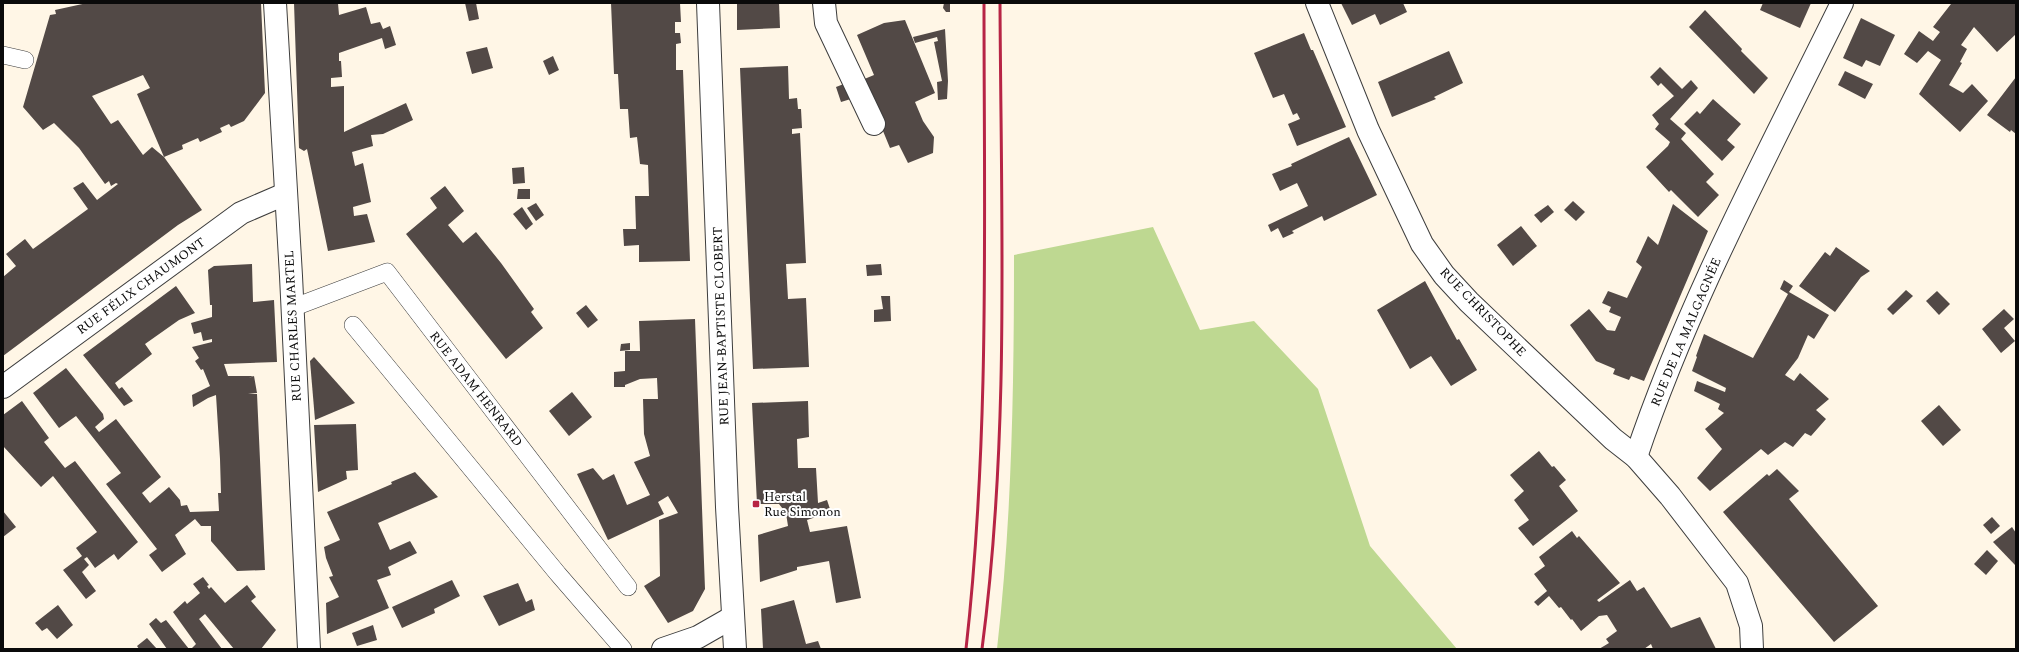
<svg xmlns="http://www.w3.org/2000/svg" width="2019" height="652" font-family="Spectral,serif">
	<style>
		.forest { fill: #bed891 }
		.building { fill: #524946; fill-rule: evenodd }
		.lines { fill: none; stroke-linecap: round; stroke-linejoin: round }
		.service-casing { stroke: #3d3d3d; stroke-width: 18 }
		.minor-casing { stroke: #3d3d3d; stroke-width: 24 }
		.service { stroke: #fff; stroke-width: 17 }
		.minor { stroke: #fff; stroke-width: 22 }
		.rail { stroke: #b72445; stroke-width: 3 }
		.poi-dot { fill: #b72445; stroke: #fff; stroke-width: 1.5 }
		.labels { text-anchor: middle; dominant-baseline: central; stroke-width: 4; stroke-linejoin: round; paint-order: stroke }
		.street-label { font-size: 13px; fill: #0a0a0a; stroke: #fff }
		.poi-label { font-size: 13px; fill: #0a0a0a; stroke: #fff; text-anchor: start }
	</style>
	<rect width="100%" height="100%" fill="#fff6e6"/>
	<!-- forest -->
	<path class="forest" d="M1153,227L1200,330L1254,321L1318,389L1370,546L1457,649H997C1012,518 1014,387 1014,255Z"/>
	<!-- building -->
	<g class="building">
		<path d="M87,3H261L265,93L244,121L231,127L229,124L220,128L222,132L200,142L198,138L182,145L183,149L164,157L202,210L178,225L3,356V277L16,266L6,254L25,239L33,249L88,209L73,188L83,182L97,200L118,184L116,183L111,186L109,181L105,184L79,148L54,123L43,130L23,107L50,15L56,14L55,10ZM143,75L150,88L137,94L164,157L152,147L143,155L118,120L111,124L92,96Z"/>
		<path d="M294,3H338L339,15L366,7L371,24L380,22L383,29L390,26L396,45L385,49L382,38L339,53V61H341L342,77L331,78V87L344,86V132L406,103L413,120L383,134L371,135L373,146L352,152L355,166L363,163L371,202L353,207L354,216L367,214L375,242L328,251L307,149L304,151L299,148Z"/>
		<path d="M465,3H476L479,19L469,21Z"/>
		<path d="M611,3H680L681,22H675V33H680L681,43L676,44V70H683L690,261L639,262V245L624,246L623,229H636L635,196H649L648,165L640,164L637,137L630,138L628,109H620L618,74H614Z"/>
		<path d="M737,3H779L780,28L737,30Z"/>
		<path d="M944,3H950V12H946L943,8Z"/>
		<path d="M1341,3H1403L1407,12L1380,25L1375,14L1352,25Z"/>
		<path d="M1763,3H1811L1800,28L1760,10Z"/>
		<path d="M1949,3H2016V34L1997,52L1974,27L1961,45L1967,49L1960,62L1962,63L1949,85L1963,93L1972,84L1988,101L1960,132L1919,94L1941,60L1928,51L1917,63L1904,54L1919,31L1933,41L1940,32L1933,27L1951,4Z"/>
		<path d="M1705,10L1742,49L1741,51L1768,78L1754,94L1689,27Z"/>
		<path d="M1861,18L1895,35L1880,66L1866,60L1862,67L1843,58Z"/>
		<path d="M905,20L935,93L915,102L923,121L934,137L933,153L908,163L899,145L890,148L862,80L874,75L857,35L884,23Z"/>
		<path d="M945,29L948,81L947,99L938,100L937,82L942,81L934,42L938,41L937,37L915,43L913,37Z"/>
		<path d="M1304,33L1311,50H1313L1346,127L1297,146L1288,124L1300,119L1297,113L1293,115L1284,94L1273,98L1254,53Z"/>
		<path d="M487,47L493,68L472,74L466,52Z"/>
		<path d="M1449,51L1463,83L1434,97L1436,99L1392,117L1378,82Z"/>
		<path d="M553,56L559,70L549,75L543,61Z"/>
		<path d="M788,66L789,99L797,98L798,109H801L802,128L792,129V134L800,133L806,263L786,264L788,299L806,298L809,367L753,369L740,68Z"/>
		<path d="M1660,67L1682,89L1691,80L1698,88L1670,119L1686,133L1681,139L1714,174L1706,182L1719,195L1698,217L1671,190L1669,192L1646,167L1668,146L1670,142L1655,129L1659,124L1652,115L1674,96L1661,83L1658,86L1650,77Z"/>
		<path d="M1845,71L1873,84L1865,99L1838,85Z"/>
		<path d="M2016,77V134L2011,130L2010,132L1987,115Z"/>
		<path d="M849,82L854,98L841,102L836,87Z"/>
		<path d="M1713,99L1741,124L1727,140L1735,147L1722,161L1684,124L1697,111L1700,114Z"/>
		<path d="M1349,137L1377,195L1324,221L1322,216L1292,231L1294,233L1283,238L1278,228L1271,232L1268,225L1308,206L1297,183L1280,191L1272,174L1292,166L1291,164Z"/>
		<path d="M524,167L525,183L513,184L512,168Z"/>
		<path d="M445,186L464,211L448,225L463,243L476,232L501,263L534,309L531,312L543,328L506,359L406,234L437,208L430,198Z"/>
		<path d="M518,189H530V199H517Z"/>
		<path d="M1573,201L1585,212L1576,221L1564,210Z"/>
		<path d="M536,203L544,215L536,221L527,208Z"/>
		<path d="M1673,204L1708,231L1644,381L1631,376L1629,380L1613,374L1615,369L1596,361L1570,325L1589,309L1607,330L1615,331L1621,317L1609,312L1611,307L1602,303L1608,291L1627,298L1642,267L1636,262L1648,236L1658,245Z"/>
		<path d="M1548,205L1554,212L1541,223L1534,215Z"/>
		<path d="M522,207L533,224L526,230L513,214Z"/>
		<path d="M1521,226L1537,246L1513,266L1497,245Z"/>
		<path d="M1836,247L1870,271L1861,277L1835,312L1799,286L1825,252L1830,256Z"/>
		<path d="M252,264L253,302L274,300L277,362L224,364L228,376H253L249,378L254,376L257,393L248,394H257L265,570L237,571L211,541V526H201L195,519L175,535L186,554L162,572L149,555L157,549L106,484L121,473L76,416L59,428L33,393L66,368L103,414L104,419L95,427L99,432L116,419L161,477L142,493L150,503L169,487L180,500L181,506L187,505L190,512L219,511L218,493H221L220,459L216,395L208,398L193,407L192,395L210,386L203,369L201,370L195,361L199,358L192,347L212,342V339L203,341L201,332L194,334L191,323L212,317V305H210L208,270L214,266Z"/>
		<path d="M881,264L882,275L867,276L866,265Z"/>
		<path d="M1784,280L1793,286L1789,292L1829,315L1814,339L1808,335L1798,358L1785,375L1794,381L1800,373L1829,399L1816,410L1826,419L1811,436L1805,433L1793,447L1785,442L1768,455L1761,449L1710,491L1697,478L1722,449L1705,429L1724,413L1718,409L1720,404L1694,391L1697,381L1725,392L1726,388L1692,371L1697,357L1696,356L1704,334L1753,358L1788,294L1780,289Z"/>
		<path d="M1425,281L1457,340L1459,339L1477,370L1451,386L1431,356L1410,369L1377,310Z"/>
		<path d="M176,286L195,313L179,320L145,344L152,354L115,383L119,389L122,387L133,401L124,406L83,355Z"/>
		<path d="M1906,290L1913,296L1893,315L1887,309Z"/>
		<path d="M1937,291L1950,304L1939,315L1926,301Z"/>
		<path d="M881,296H890L891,321L874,322V310L883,309Z"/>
		<path d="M586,305L598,320L588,328L576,313Z"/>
		<path d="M2004,309L2014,319L2004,328L2015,341L2001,353L1982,329Z"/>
		<path d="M695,319L705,589L693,611L668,623L644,586L660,576L659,520L678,513L668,496L658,502L664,514L608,540L577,474L593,468L603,480L614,474L627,505L650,495L634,462L650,456L644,434L643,399H658L657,378L640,379L625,385V387H614V372L625,371V351H640L639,321Z"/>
		<path d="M630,343V350L620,351L621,344Z"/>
		<path d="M314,357L355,403L315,420L310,361Z"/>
		<path d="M572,392L592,417L569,436L549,411Z"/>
		<path d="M22,401L49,438L44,442L65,468L75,461L138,542L118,560L114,554L95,568L87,557L84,559L89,565L82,572L96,591L86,599L63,570L82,556L76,548L97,532L53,476L41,487L3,446V415Z"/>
		<path d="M808,401L809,437L797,439L798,468H816L818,503L827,500L831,512L807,520L810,532L847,526L861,598L836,603L829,561L797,567V570L760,582L758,535L788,526L786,513L779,504H757L752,403Z"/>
		<path d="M1939,405L1961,430L1943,446L1921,421Z"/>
		<path d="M356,424L358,470L346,471L347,479L318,492L314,425Z"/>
		<path d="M1539,451L1552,467L1554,466L1566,480L1559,486L1578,511L1533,546L1518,528L1529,520L1514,500L1524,491L1510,475Z"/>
		<path d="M1777,469L1799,491L1789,499L1878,606L1834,642L1723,512L1767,474L1769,476Z"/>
		<path d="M415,472L438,497L378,523L390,550L410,541L417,553L388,567L391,575L377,580L389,608L327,634L326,603L339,597L329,577L333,576L326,558L324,547L340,540L327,512L392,484L391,482Z"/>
		<path d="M3,511L16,527L3,537Z"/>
		<path d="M1992,517L2000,526L1991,534L1983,525Z"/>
		<path d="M2012,527L2016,533V566L1993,542Z"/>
		<path d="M1572,531L1577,538L1579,536L1620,583L1597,600L1599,602L1630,580L1637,591L1644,587L1671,628L1700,617L1716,649H1653L1651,644L1644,649H1599L1609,643L1606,639L1617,631L1607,615L1599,616L1581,631L1572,619L1571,620L1561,607L1559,608L1549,596L1538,606L1534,602L1547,591L1534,574L1545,566L1539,557Z"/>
		<path d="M1987,550L1998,561L1986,575L1974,564Z"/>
		<path d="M203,577L209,585L207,586L209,589L211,587L225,603L247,585L256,597L251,601L276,630L261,649H234L205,614L199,619L222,649H191L196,644L173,612L185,601L187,604L200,593L193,584Z"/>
		<path d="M452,580L460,596L434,609L435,613L402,628L392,607Z"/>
		<path d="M518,583L526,602L532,599L535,610L499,626L483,596Z"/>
		<path d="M794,600L806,644L818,641L821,649H763L761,609Z"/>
		<path d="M58,605L73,625L57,639L47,628L42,631L35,623Z"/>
		<path d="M156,618L161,623L166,620L189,649H167L149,624Z"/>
		<path d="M373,625L377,640L357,646L352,633Z"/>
		<path d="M147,638L157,649H139L137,646Z"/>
	</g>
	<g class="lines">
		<!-- service casing -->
		<g class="service-casing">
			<g id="service">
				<path d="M3,55L25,60"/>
				<path d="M292,308L387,272L628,587"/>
				<path d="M353,325L558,574L623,649"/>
			</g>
		</g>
		<!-- minor casing -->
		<g class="minor-casing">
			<g id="minor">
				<path d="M275,3L291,276L309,649"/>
				<path d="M708,3L727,507L735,649"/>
				<path d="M824,3L826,23L874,124"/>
				<path d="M1317,3L1368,130L1422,244L1444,275L1469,302L1613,439L1636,457L1670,496L1737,583L1751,626L1752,649"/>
				<path d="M3,387L241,213L285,194"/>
				<path d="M1636,457C1689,299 1769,152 1842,3"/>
				<path d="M663,649L698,637L733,617"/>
			</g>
		</g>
		<!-- service -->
		<use href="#service" class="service"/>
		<!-- minor -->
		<use href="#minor" class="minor"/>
		<!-- rail -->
		<g class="rail">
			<path d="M966,649C990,435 984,218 984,3"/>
			<path d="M982,649C1010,436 1001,218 1000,3"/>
		</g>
	</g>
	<!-- markers -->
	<rect class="poi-dot" x="752" y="500" width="8" height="8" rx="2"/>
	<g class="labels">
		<!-- street labels -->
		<g class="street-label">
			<text transform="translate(141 286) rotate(-36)">RUE FÉLIX CHAUMONT</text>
			<text transform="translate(1483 312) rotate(46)">RUE CHRISTOPHE</text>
			<text transform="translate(293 326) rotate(-93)">RUE CHARLES MARTEL</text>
			<text transform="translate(721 326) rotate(-92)">RUE JEAN-BAPTISTE CLOBERT</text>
			<text transform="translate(1686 332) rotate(-67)">RUE DE LA MALGAGNÉE</text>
			<text transform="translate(476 389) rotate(52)">RUE ADAM HENRARD</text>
		</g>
		<!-- poi labels -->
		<g class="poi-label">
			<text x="764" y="497">Herstal<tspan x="764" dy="15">Rue Simonon</tspan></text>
		</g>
	</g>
	<!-- border -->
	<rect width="2019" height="652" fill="none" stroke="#0a0a0a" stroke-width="8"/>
</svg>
